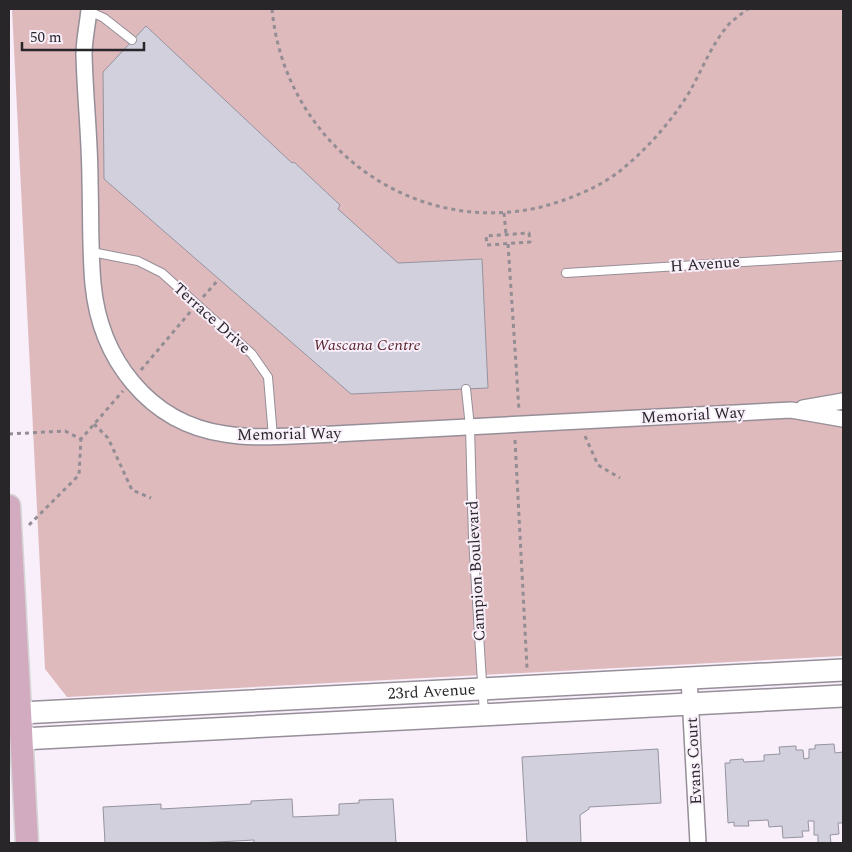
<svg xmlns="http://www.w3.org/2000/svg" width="852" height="852" font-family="Spectral,serif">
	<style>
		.green { fill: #dfbabd }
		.building { fill: #d2d0dd; stroke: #95939f }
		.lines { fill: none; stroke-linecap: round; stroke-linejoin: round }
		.lane-casing { stroke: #968e98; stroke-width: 10 }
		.street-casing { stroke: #968e98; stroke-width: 18 }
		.secondary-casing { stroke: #968e98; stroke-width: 24 }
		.primary-casing { stroke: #d4d4d4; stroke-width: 25 }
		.path { stroke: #938d94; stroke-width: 3; stroke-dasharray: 4 4; stroke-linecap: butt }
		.lane { stroke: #fff; stroke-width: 8 }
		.street { stroke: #fff; stroke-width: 15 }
		.secondary { stroke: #fff; stroke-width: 21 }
		.primary { stroke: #d3abc1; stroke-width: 22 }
		.labels { text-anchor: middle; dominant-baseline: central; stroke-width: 4; stroke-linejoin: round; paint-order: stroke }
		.street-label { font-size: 16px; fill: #29262a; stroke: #f8effa }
		.park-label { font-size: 16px; font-style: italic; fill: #5a262f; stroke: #f8effa }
	</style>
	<rect width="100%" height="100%" fill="#f8effa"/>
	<!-- green -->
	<path class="green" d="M12,9H843V656L67,697L45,669Z"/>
	<!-- building -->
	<g class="building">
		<path d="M146,26L292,163L294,162L340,205L338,209L398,263L482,259L488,388L351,394L104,179L103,72Z"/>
		<path d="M834,744L835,753L843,752V823H838L839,834L830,835L831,843H818V835H814V821H808L809,831H802L803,837L783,838L782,826L769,827L768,820L748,821L749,826H734V822L728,823L725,763H730V760L743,759L744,762L764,761V755L780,754L779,747L796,746V750H803L804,759L809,758V749H815V745Z"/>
		<path d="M658,749L661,803L589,807V809L580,815L581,843H527L522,757Z"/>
		<path d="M292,799L293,817L339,815V804L359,803V800L393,799L396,843H254V840L200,843H105L103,807L161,804V809L251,804V801Z"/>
	</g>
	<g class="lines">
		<!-- lane casing -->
		<g class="lane-casing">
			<g id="lane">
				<path d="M89,11L104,18L132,40"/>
				<path d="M92,252L138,261L162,273L252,354L268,377L273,437"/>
				<path d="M566,273L843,256"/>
				<path d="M466,389L470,427L473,538L484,714"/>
			</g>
		</g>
		<!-- street casing -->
		<g class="street-casing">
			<g id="street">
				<path d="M89,9C88,23 84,39 84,54C85,97 90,139 90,182C91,216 90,251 93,284C100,358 148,423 225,434C255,439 285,436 315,435L791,410L843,419"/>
				<path d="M803,408L843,401"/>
				<path d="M689,678L698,843"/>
			</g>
		</g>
		<!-- secondary casing -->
		<g class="secondary-casing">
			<g id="secondary">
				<path id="s1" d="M21,713L843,670"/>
				<path d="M22,739L843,696"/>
			</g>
		</g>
		<!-- primary casing -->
		<g class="primary-casing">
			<path id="primary" d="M9,506L27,843"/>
		</g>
		<!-- path -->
		<g class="path">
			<path d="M272,9C284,142 410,238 541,207C568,200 598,188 620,171C647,149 672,121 690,91C703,68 712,43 730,23C736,18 742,13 748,9"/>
			<path d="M504,213L506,234"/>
			<path d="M529,233L530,242L487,245L486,236Z"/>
			<path d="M508,244L519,410"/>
			<path d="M203,297L219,279"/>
			<path d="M141,370L191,311"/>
			<path d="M94,424L108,438L132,490L151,498"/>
			<path d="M9,434L65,431L81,439L123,391"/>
			<path d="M585,436L598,465L620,478"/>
			<path d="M515,440L527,668"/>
			<path d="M29,525L79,475L81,439"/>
		</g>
		<!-- lane -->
		<use href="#lane" class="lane"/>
		<!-- street -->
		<use href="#street" class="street"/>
		<!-- secondary -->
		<use href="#secondary" class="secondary"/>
		<!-- primary -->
		<use href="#primary" class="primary"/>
	</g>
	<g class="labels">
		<!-- street labels -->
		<g class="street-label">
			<text transform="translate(705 264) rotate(-4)">H Avenue</text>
			<text transform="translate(212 318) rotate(42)">Terrace Drive</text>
			<text transform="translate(693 415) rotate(-3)">Memorial Way</text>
			<text transform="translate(289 434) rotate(-1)">Memorial Way</text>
			<text transform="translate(476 571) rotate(-93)">Campion Boulevard</text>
			<text stroke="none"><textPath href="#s1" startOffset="411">23rd Avenue</textPath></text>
			<text transform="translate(694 761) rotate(-93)">Evans Court</text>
		</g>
		<!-- park labels -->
		<g class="park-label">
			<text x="367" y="345">Wascana Centre</text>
		</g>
	</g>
	<!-- border -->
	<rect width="852" height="852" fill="none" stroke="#29262a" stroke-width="20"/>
	<!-- scale -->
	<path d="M22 42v8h122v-8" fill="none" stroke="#29262a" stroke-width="2.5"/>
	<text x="30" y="42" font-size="15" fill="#29262a" stroke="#f8effa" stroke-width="4" paint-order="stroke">50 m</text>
</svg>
